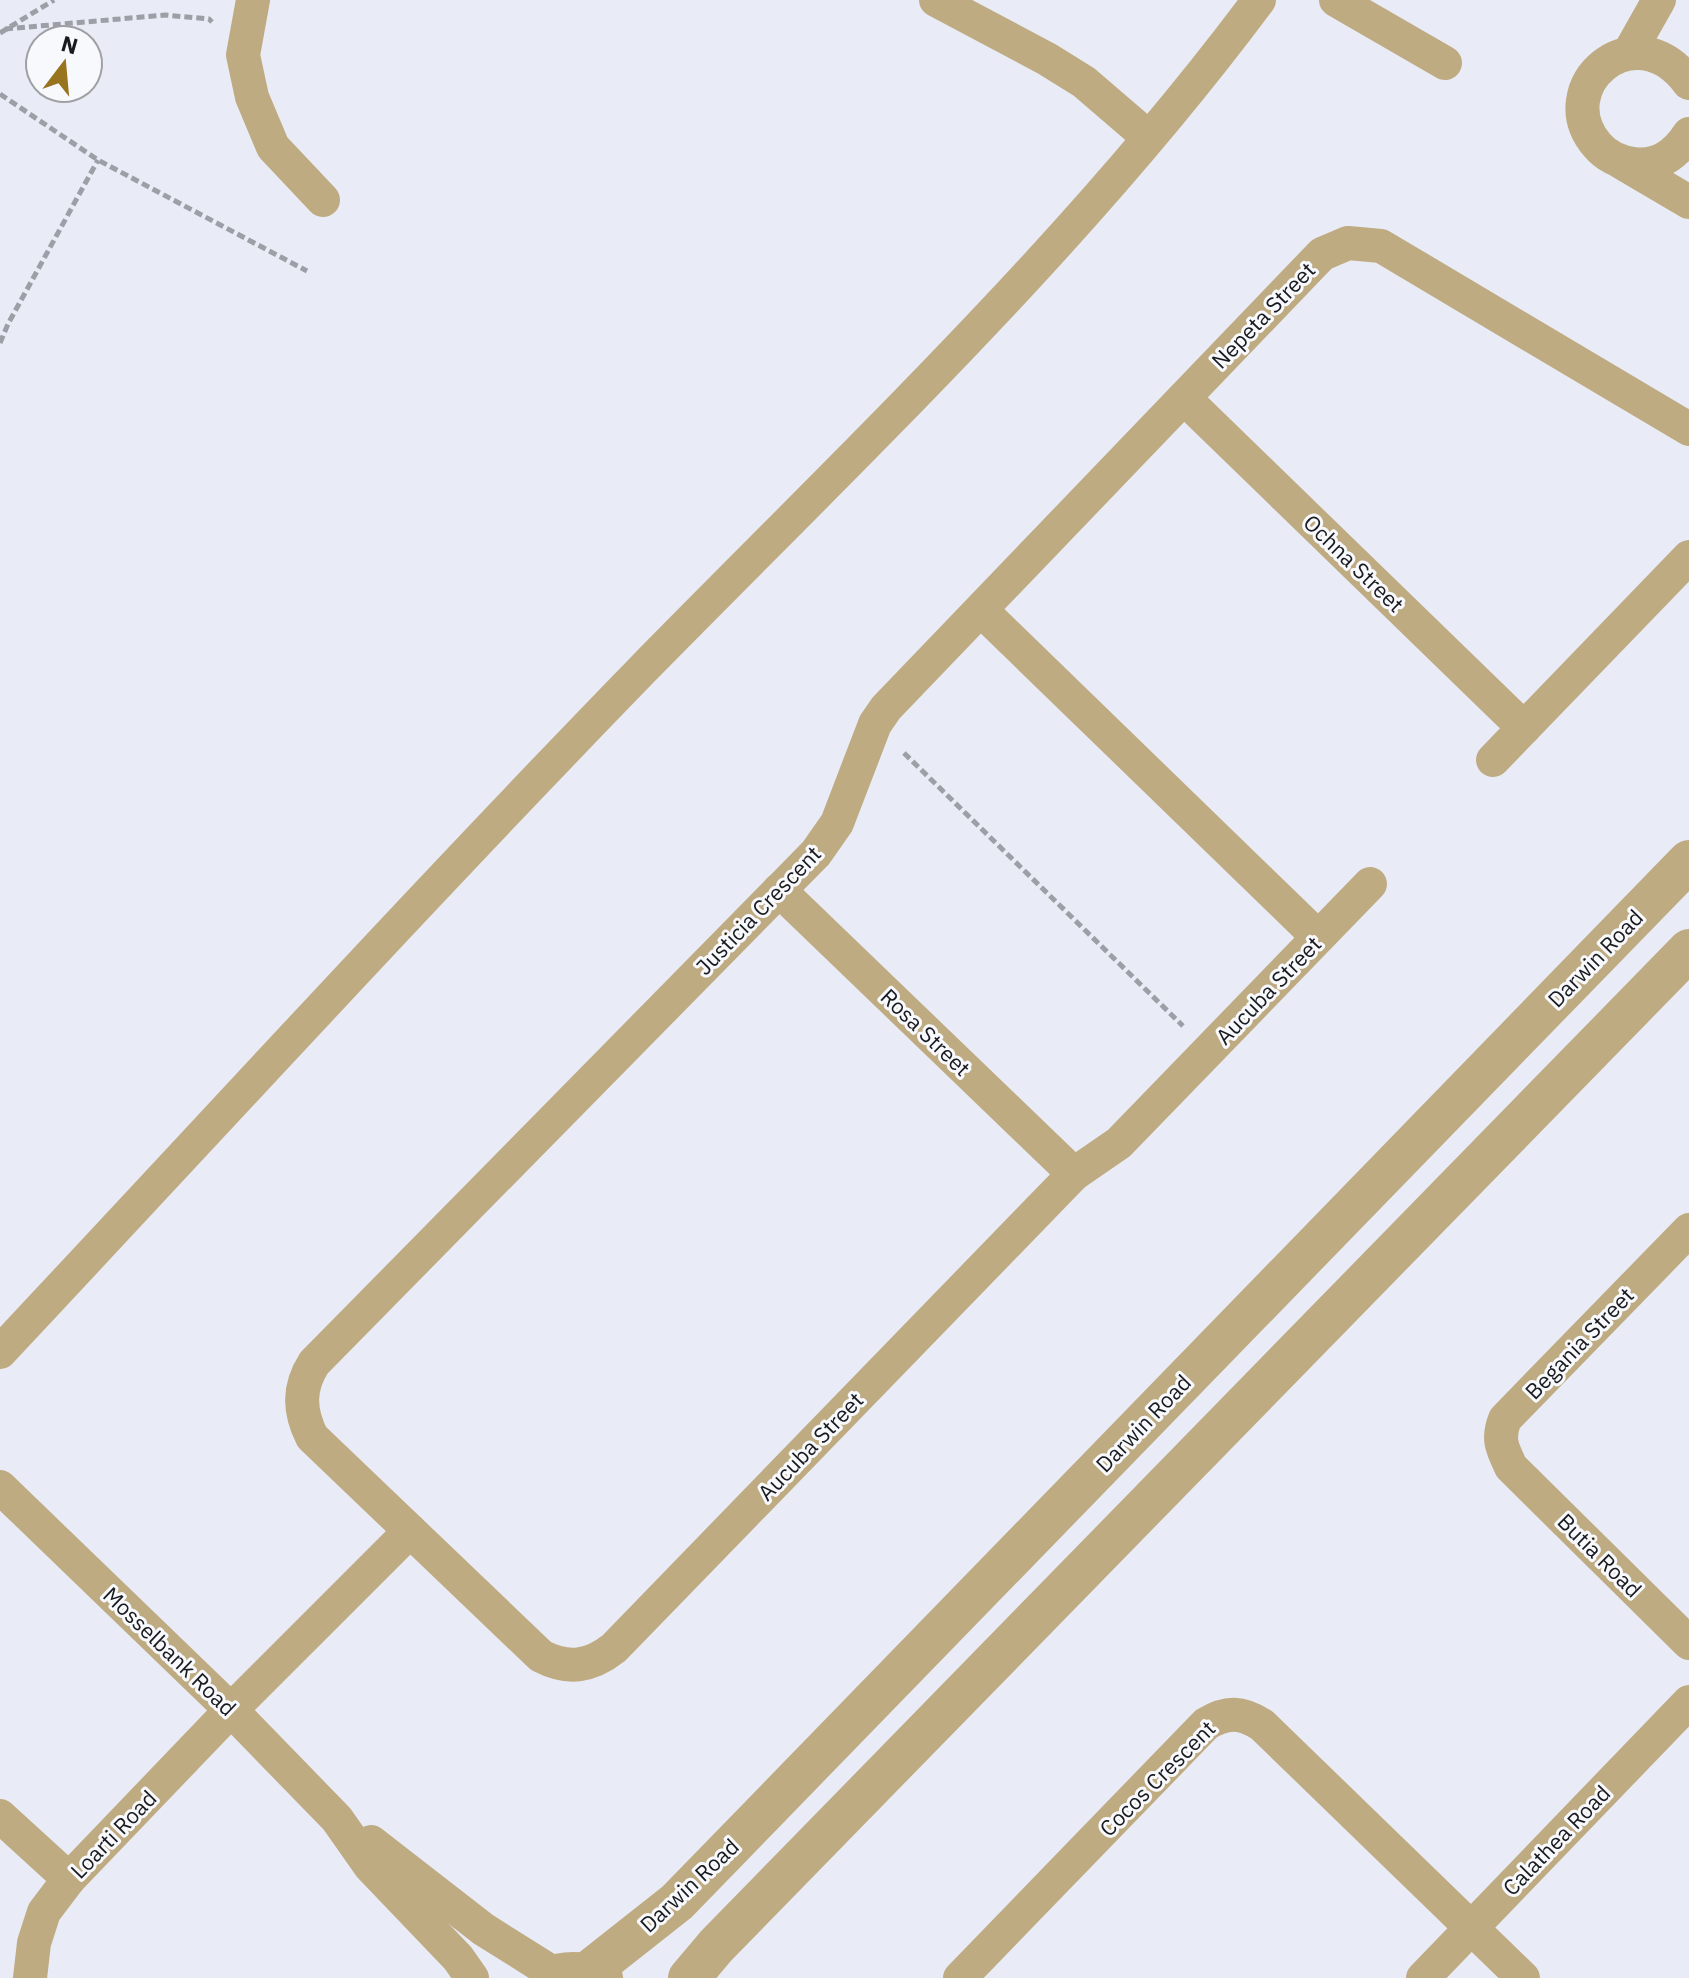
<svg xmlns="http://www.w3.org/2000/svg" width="1689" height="1978" font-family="'IBM Plex Sans',sans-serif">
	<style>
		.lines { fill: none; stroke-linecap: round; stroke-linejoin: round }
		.path { stroke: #9d9fa7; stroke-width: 5; stroke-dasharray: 8 4; stroke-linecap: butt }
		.minor { stroke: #bfab82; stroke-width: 34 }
		.tertiary { stroke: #bfab82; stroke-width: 42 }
		.labels { text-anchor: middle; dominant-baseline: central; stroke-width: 6; stroke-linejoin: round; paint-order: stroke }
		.street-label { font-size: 22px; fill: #191a1e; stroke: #f8f9fd }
	</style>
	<rect width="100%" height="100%" fill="#e9ecf6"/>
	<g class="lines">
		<!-- path -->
		<g class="path">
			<path d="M5,29L165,15L209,19L212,22"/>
			<path d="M0,33L54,0"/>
			<path d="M0,94L98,160L307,271"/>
			<path d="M0,343L8,324L98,160"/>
			<path d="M904,753L1183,1026"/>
		</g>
		<!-- minor -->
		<g class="minor">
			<path d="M253,0L243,55L252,97L273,147L323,200"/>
			<path d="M936,0L1047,59L1084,82L1148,137"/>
			<path d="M1336,0L1445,63"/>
			<path d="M1629,53L1659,0"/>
			<path d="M1689,83C1634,9 1548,88 1597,145C1607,157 1619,162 1634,164C1659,167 1676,154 1689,134"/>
			<path d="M1621,162L1689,202"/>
			<path d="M1184,398L1524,728"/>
			<path d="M981,610L1318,937"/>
			<path d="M1493,760L1689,557"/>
			<path d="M1370,884L1119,1143L1074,1174L614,1648C590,1667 568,1670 541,1656L312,1437C299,1411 298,1388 314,1363L816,853L837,823L875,724L886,708L1322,254L1348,243L1381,246L1689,429"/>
			<path d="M779,890L1074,1174"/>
			<path d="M1689,1230L1505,1419C1497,1439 1502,1448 1511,1467L1689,1643"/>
			<path d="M0,1352C214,1124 425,893 643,669C854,454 1079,242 1259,0"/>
			<path d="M0,1487L231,1710L337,1819L370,1866L458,1958L472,1978"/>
			<path d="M0,1816L69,1879"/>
			<path d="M371,1842L483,1929L556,1975"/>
			<path d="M30,1978L34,1943L44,1912L69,1879L231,1710L410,1531"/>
			<path d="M960,1978L1206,1724C1227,1711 1242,1712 1262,1725L1523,1978"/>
			<path d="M1423,1978L1689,1702"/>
		</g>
		<!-- tertiary -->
		<g class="tertiary">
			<path d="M587,1973L677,1902L1689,861"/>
			<path d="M550,1978C566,1970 586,1973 602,1978"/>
			<path d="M689,1978L716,1946L1689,950"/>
		</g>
	</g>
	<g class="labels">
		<!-- street labels -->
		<g class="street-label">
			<text transform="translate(1263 315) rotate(-46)">Nepeta Street</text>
			<text transform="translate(1354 563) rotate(44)">Ochna Street</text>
			<text transform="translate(758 910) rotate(-46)">Justicia Crescent</text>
			<text transform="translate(1595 958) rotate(-46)">Darwin Road</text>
			<text transform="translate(1268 990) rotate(-46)">Aucuba Street</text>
			<text transform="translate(926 1032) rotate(44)">Rosa Street</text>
			<text transform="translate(1579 1343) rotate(-46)">Begania Street</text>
			<text transform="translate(1143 1423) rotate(-46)">Darwin Road</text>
			<text transform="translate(810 1446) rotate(-46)">Aucuba Street</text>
			<text transform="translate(1600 1555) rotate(45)">Butia Road</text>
			<text transform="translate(170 1651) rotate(44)">Mosselbank Road</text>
			<text transform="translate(1157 1778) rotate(-45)">Cocos Crescent</text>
			<text transform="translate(113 1834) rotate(-46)">Loarti Road</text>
			<text transform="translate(1556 1840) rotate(-46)">Calathea Road</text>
			<text transform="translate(689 1885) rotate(-43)">Darwin Road</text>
		</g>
	</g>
	<!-- north arrow -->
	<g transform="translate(64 64) rotate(16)"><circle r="38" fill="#f8f9fd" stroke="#9fa0a4" stroke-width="2"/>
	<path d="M0-6L14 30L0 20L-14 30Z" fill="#97741d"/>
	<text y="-12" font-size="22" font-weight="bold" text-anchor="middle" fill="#191a1e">N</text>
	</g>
</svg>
